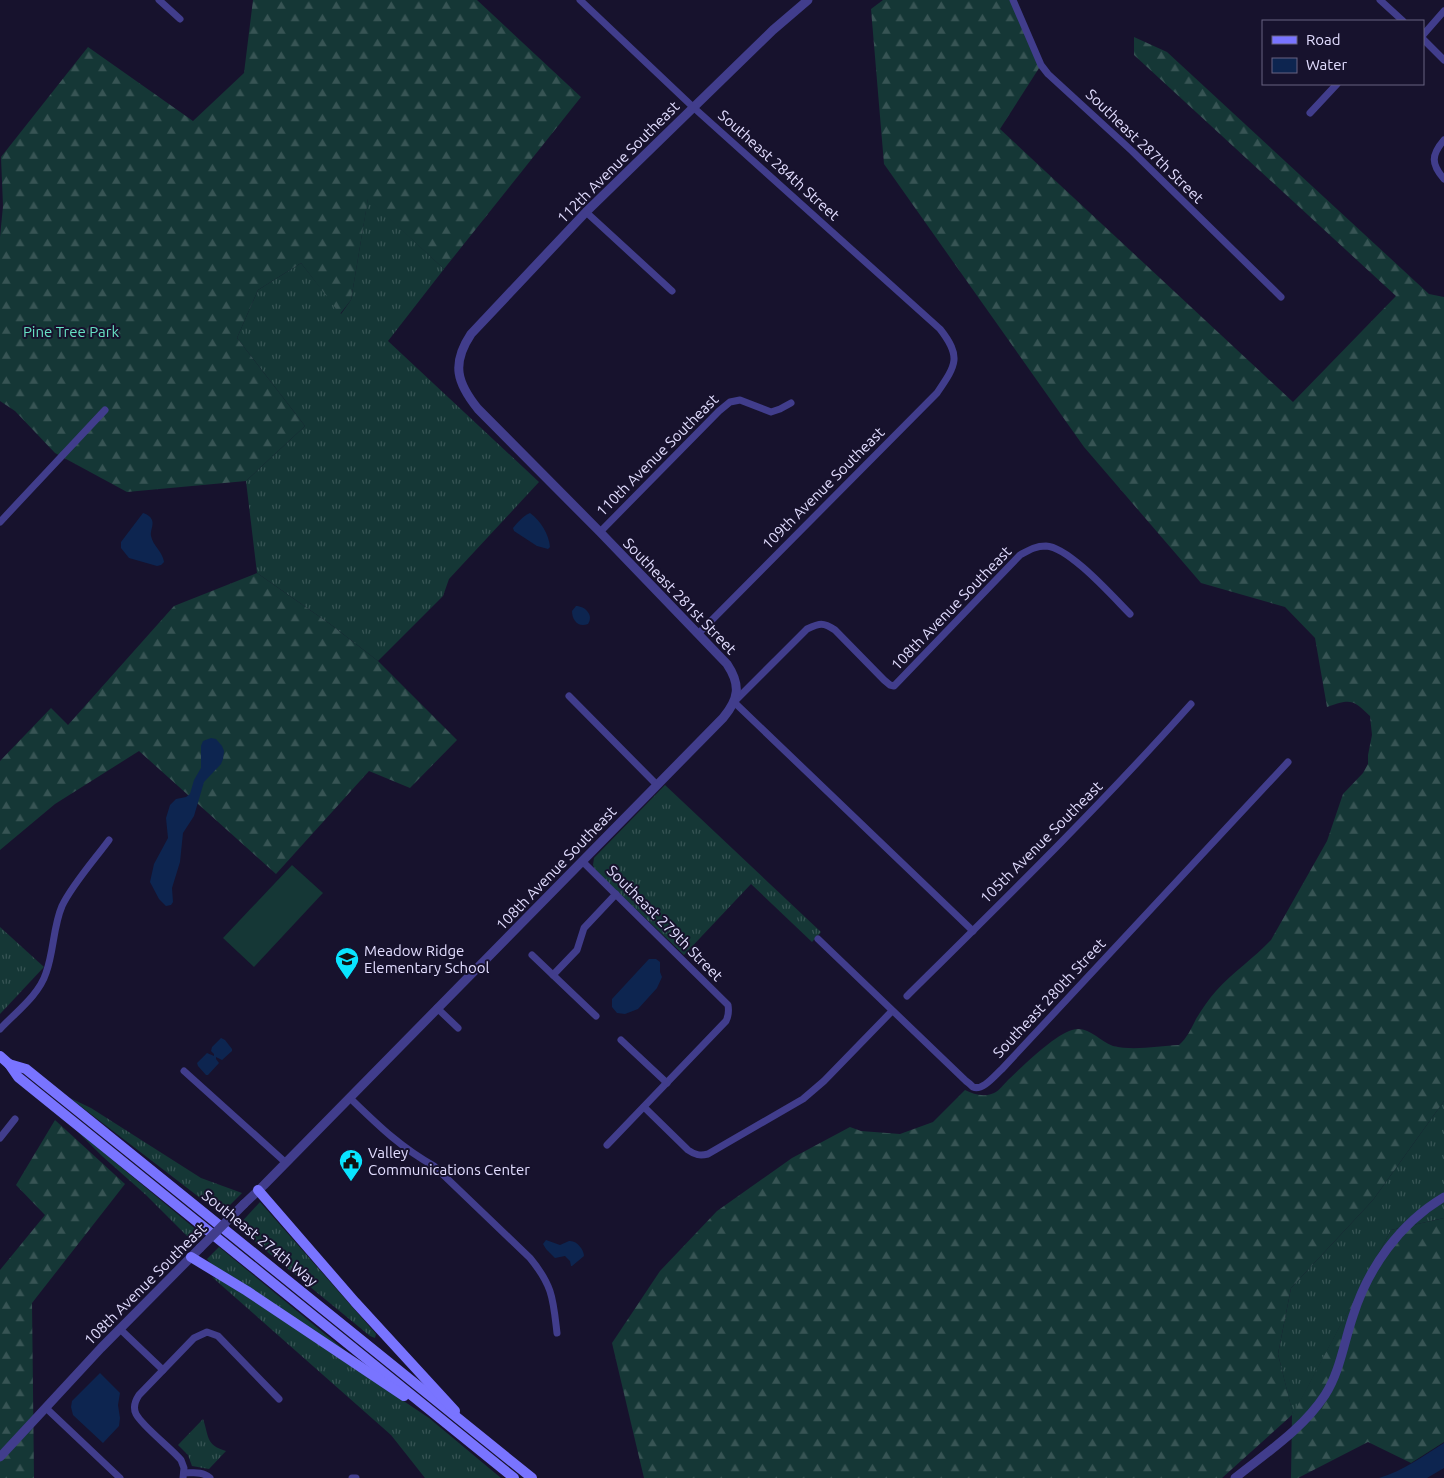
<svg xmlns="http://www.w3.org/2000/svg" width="1444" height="1478" font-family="Ubuntu,sans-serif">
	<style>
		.grass { fill: url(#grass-tufts) }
		.forest { fill: url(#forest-firs) }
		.pitch { fill: #153736 }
		.water { fill: #0d2550 }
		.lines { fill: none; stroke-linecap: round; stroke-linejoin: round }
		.minor { stroke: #413d8c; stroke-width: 7 }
		.tertiary { stroke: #413d8c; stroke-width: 9 }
		.secondary { stroke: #7974ff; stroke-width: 10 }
		.tertiary-bridge { stroke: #413d8c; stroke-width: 9 }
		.labels { text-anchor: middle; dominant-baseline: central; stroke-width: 4; stroke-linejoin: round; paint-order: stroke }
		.street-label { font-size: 15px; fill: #e2ddff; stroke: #17122d }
		.park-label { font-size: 15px; fill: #67e2c4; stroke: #17122d }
		.poi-label { font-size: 15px; fill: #e2ddff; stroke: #17122d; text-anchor: start }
	</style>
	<defs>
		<pattern id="grass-tufts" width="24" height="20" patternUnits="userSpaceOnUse" patternTransform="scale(1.25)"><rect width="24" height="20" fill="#153736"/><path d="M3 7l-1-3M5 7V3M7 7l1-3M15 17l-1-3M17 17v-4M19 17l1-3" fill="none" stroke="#375454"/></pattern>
		<pattern id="forest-firs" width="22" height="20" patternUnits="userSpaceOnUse" patternTransform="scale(1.25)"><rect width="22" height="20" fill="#153736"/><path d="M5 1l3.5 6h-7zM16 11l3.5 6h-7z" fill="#375454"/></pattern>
	</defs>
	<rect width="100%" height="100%" fill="#17122d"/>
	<!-- grass -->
	<g class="grass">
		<path d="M368,198L444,269L388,341L539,482L449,579L443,596L378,661L330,624L257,573L246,481L305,426L237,338L258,290L301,263L341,314L351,300Z"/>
		<path d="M665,785L821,932L812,942L751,884L684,955L595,870L593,865L594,858Z"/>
		<path d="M0,927L44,967L0,1014Z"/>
		<path d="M70,1098L91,1108L201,1178L242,1193L221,1214Z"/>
		<path d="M1444,1101V1218L1391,1230L1293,1415L1278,1354L1291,1288L1373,1200Z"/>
		<path d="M74,1128L199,1232L193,1242L146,1195L102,1156Z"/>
		<path d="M260,1202L376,1334L375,1338L370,1336L237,1227Z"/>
		<path d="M219,1247L353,1357L213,1266L207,1259Z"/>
		<path d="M212,1277L223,1280L429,1418L501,1478H425L391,1435Z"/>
		<path d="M203,1419C209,1435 205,1445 226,1451L209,1469L192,1466L188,1455L178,1445Z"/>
	</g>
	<!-- forest -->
	<g class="forest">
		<path d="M253,0H477L581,97L444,269L368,199L351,300L340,314L301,263L258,290L237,338L305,426L246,481L127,492L55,453L15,411L0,401V237L3,206L1,157L88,47L193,121L244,73Z"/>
		<path d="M883,0H1011L1041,65L1000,129L1293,402L1396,296L1134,55V37L1167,52L1429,294L1444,297V1101L1373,1200L1291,1288L1278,1354L1293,1414L1391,1230L1444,1218V1442L1411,1463L1368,1442L1298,1478H1291L1292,1415L1222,1478H644L612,1343L660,1271L717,1211L792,1158L850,1127L861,1131L900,1134L933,1122L965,1090C974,1094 983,1098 994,1093C999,1091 1004,1084 1008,1080C1022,1067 1054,1035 1072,1030C1088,1025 1099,1041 1113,1046C1133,1051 1159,1046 1179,1045C1187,1038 1191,1029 1196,1019C1202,1009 1209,999 1216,991C1233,972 1254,958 1271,940L1327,841L1343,794L1363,773L1368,764V755L1372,735L1370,716C1352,699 1351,699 1327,707L1315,638L1285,607L1201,583L1084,447L884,164L871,9Z"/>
		<path d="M257,573L330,624L378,661L457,740L410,788L369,771L276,874L139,751L55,804L0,850V761L51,708L68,725L174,606Z"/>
		<path d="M55,1120L125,1184L32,1303L34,1478H0V1270L45,1215L16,1185Z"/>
	</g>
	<!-- pitch -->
	<path class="pitch" d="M292,865L323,893L254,967L223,938Z"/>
	<!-- water -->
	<g class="water">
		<path d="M143,513C147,514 150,516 152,520C154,525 150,531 151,536C153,546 163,552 164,562L161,565L157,566L129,558L121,548V542Z"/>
		<path d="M530,513C541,521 549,535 550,547L548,549L537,546L514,531L513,528C518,522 523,516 530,513Z"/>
		<path d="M576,606C585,606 594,615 588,624C578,628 572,620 572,611Z"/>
		<path d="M211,738L216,739L222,746L224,751L223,759L221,764L204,782L194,816L183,833L180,862L172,888L173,902L171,905L166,906L159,899L150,882L154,864L168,838L166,818L170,805L176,799L186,797L190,794L194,780L201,768V746L203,741Z"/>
		<path d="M649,959H656L660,962V972L662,977L657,988L638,1009L625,1014L617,1013L612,1007V999Z"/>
		<path d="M221,1038L225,1040L232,1049V1051L222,1060L216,1057V1059L219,1063L208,1075H206L198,1066L197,1063L207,1053L214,1056V1054L211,1051L212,1047Z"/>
		<path d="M546,1240L560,1245C563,1244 566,1242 569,1241C577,1240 584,1250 584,1256L572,1266H571L570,1261L565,1256L555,1258L546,1249L543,1244Z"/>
		<path d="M100,1373L120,1393L118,1405L120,1418L119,1426L103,1443L73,1415L71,1407L72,1401Z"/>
		<path d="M1444,1443V1468L1427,1478H1379C1403,1471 1423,1456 1444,1443Z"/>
	</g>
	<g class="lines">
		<!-- minor -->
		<g class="minor">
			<path d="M159,0L180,19"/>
			<path d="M580,0L693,107L940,329C962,357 956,365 937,393L698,634"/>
			<path d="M1013,0L1041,65L1048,74L1132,151L1281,297"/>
			<path d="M1380,0L1403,21"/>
			<path d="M1423,35L1444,11"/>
			<path d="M1423,39L1444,60"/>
			<path d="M1310,113L1337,84"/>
			<path d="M1444,140C1431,155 1431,164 1444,179"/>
			<path d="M586,212L672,291"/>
			<path d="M0,522L105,410"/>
			<path d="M600,532L719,411L730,402L740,400L771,412L780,409L791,403"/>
			<path d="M569,696L657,785"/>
			<path d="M582,861L728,1005C729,1011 729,1015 726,1021L607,1145"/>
			<path d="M973,931L734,702L807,629C820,623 823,622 835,630L884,680L890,685L894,686L1020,555C1029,550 1035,546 1046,546C1069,547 1113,597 1130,614"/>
			<path d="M818,939L966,1081C969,1083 971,1085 973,1087C983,1091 995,1075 1002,1069L1288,762"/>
			<path d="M532,955L596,1016"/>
			<path d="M553,975L577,950L584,928L616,894"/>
			<path d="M907,996C1004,900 1101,805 1191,704"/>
			<path d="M437,1008L458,1028"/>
			<path d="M0,1029C16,1012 39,995 46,973C54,951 53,927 62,906C72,885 95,859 109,840"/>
			<path d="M621,1040L667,1083"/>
			<path d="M184,1071L285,1162"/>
			<path d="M350,1098C378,1125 400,1147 434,1166L530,1258C553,1286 553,1299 557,1333"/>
			<path d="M644,1107L688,1150C695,1155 700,1156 708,1154L803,1099L824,1081L892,1011"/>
			<path d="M0,1138L15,1119"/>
			<path d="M120,1329L163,1370"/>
			<path d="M46,1408L120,1478"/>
			<path d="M184,1473C194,1473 202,1471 210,1478"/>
			<path d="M183,1478L184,1468L181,1460C171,1448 142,1426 136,1414C133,1408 135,1401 139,1395L194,1338L207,1332L218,1336L279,1399"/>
			<path d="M352,1478H356"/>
		</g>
		<!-- tertiary -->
		<g class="tertiary">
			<path d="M244,1204L264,1185L723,718C739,699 741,685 727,664L600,532L478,409C457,383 451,364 471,334L586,212L773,30L808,0"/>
			<path d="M0,1457L101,1348L200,1248"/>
			<path d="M1235,1478C1266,1453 1303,1429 1325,1395C1340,1372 1344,1342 1353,1316C1368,1268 1400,1223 1444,1197"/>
		</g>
		<!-- secondary -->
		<g class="secondary">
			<path d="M0,1056L9,1064L18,1077L514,1478"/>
			<path d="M9,1064L26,1069L532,1478"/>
			<path d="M258,1190L355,1302L455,1411"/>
			<path d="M191,1257L247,1291L404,1396"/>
		</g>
		<!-- tertiary-bridge -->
		<path class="tertiary-bridge" d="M200,1248L244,1204"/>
	</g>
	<!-- icons -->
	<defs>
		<g id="school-pin" transform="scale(1.25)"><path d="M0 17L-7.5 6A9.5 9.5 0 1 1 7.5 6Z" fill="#09e4ff" stroke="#17122d"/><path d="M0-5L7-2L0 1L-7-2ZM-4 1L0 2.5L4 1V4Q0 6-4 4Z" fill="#111"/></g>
		<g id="civic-pin" transform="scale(1.25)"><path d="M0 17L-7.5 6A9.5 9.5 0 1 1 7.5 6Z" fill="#09e4ff" stroke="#17122d"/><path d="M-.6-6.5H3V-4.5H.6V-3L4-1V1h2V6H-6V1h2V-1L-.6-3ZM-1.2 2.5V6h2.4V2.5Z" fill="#111"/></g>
	</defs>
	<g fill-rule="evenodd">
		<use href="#school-pin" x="347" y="959"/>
		<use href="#civic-pin" x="351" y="1161"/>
	</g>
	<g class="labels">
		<!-- street labels -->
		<g class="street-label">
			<text transform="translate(1145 146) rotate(44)">Southeast 287th Street</text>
			<text transform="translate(618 162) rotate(-45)">112th Avenue Southeast</text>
			<text transform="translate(779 165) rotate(42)">Southeast 284th Street</text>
			<text transform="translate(657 455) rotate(-45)">110th Avenue Southeast</text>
			<text transform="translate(823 488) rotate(-45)">109th Avenue Southeast</text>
			<text transform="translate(680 596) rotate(46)">Southeast 281st Street</text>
			<text transform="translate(951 608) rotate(-46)">108th Avenue Southeast</text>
			<text transform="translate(1041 842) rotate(-45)">105th Avenue Southeast</text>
			<text transform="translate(556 868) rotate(-46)">108th Avenue Southeast</text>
			<text transform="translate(665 923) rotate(45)">Southeast 279th Street</text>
			<text transform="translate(1049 998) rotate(-47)">Southeast 280th Street</text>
			<text transform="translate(260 1238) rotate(39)">Southeast 274th Way</text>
			<text transform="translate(145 1284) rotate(-45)">108th Avenue Southeast</text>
		</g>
		<!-- park labels -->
		<g class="park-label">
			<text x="71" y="331">Pine Tree Park</text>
		</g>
		<!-- poi labels -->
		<g class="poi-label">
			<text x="364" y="950">Meadow Ridge<tspan x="364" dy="17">Elementary School</tspan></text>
			<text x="368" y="1152">Valley<tspan x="368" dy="17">Communications Center</tspan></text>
		</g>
	</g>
	<!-- legend -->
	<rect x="1262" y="20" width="162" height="65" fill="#17122d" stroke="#686381"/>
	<rect x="1272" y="36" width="25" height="8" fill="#7974ff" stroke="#686381"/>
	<text x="1306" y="45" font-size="15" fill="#e2ddff">Road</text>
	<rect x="1272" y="58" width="25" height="15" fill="#0d2550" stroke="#686381"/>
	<text x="1306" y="70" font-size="15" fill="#e2ddff">Water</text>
</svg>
